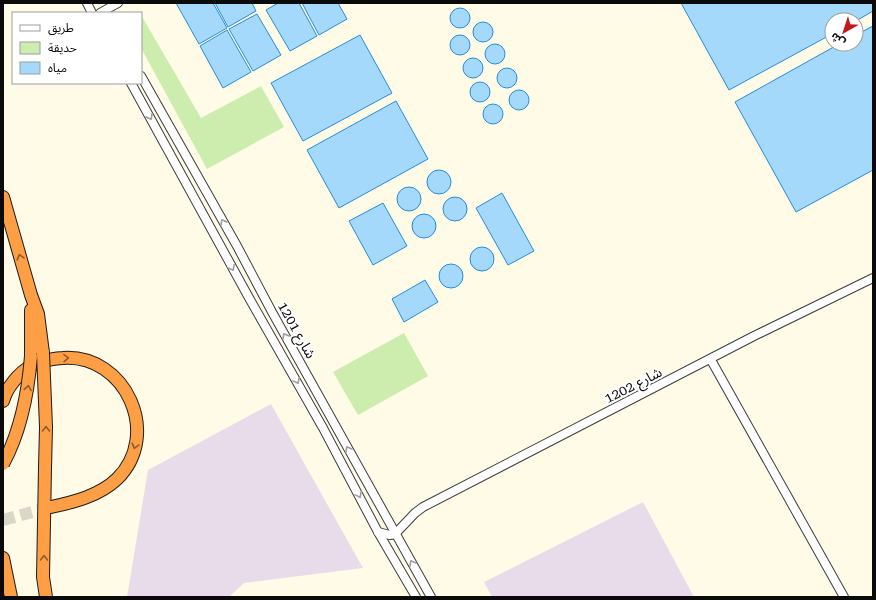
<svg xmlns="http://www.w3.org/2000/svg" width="876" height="600" font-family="'Roboto Serif','Noto Sans Arabic',serif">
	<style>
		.industrial { fill: #e9dcea }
		.green { fill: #ccedad }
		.water { fill: #a5d9fc; stroke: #258dda }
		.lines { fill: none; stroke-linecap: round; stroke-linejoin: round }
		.highway-tunnel { stroke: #dad7c6; stroke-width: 12; stroke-dasharray: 12 6; stroke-linecap: butt }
		.minor-casing { stroke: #3d3d3d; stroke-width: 10 }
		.highway-casing { stroke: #1b1b1b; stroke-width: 14 }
		.minor { stroke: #fff; stroke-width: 8 }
		.highway { stroke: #ff9f45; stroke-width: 12 }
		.highway-bridge-casing { stroke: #1b1b1b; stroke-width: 14; stroke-linecap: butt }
		.highway-bridge { stroke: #ff9f45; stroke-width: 12 }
		.oneway { stroke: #9d9d9d }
		.oneway2 { stroke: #915c2a }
		.labels { text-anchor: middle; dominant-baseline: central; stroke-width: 4; stroke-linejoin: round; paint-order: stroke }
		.street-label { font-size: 14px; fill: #0a0a0a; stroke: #fff }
	</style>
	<rect width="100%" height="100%" fill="#fffbe7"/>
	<!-- industrial -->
	<g class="industrial">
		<path d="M271,404L363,568L244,583L229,597H127L148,470Z"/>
		<path d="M643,502L694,597H492L484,582Z"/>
	</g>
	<!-- green -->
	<g class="green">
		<path d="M141,15L201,118L261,86L284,127L207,169L141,48Z"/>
		<path d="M404,333L428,376L358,415L333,372Z"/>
	</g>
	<!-- water -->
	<g class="water">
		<path d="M176,3H213L227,28L199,44Z"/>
		<path d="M215,3H252L256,11L228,27Z"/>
		<path d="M278,3H299L317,36L290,51L266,10Z"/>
		<path d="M302,3H338L347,19L319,35Z"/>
		<path d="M681,3H873V11L856,21L832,20V34L729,90Z"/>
		<circle cx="460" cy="18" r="10"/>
		<path d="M257,14L281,55L253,71L229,29Z"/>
		<circle cx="483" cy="32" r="10"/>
		<path d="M873,26V170L796,212L735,102L839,44H856V35Z"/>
		<path d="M227,30L251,72L223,88L200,46Z"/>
		<path d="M360,35L392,93L303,141L271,83Z"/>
		<circle cx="460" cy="45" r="10"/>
		<circle cx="495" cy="54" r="10"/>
		<circle cx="473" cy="68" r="10"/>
		<circle cx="507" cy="78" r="10"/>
		<circle cx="480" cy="92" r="10"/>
		<circle cx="519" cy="100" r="10"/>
		<path d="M396,101L428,159L339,208L307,150Z"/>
		<circle cx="493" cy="114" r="10"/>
		<circle cx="439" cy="182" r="12"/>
		<circle cx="409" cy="199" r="12"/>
		<path d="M502,193L534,251L508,265L476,208Z"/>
		<circle cx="455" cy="209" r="12"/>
		<path d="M383,203L407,246L373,265L349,221Z"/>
		<circle cx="424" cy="226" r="12"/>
		<circle cx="482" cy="259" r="12"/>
		<circle cx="451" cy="276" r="12"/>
		<path d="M425,280L438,302L404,322L392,299Z"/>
	</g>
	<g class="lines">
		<!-- highway-tunnel -->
		<path class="highway-tunnel" d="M3,520L51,507"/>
		<!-- minor casing -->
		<g class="minor-casing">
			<g id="minor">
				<path d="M87,3L92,13"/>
				<path d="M100,13L118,3"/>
				<path d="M141,76L237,246L272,312L431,597"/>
				<path d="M131,83L248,296L323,428L378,532L416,597"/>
				<path d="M711,360L844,597"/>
				<path d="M378,532L390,535L395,534L415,513L423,507L754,336L873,278"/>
			</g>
		</g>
		<!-- highway casing -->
		<g class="highway-casing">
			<g id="highway">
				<path d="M3,197L31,295L38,314L43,353"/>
				<path d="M31,310V356"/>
				<path d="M3,401C7,387 19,373 31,366C37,362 42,362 48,360C53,359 58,358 63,358C126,354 162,435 117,479C99,496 74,502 51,507"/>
				<path d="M45,468L43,577L46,597"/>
				<path d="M3,558L11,597"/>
			</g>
		</g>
		<!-- minor -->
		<use href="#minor" class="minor"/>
		<!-- highway -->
		<use href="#highway" class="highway"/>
		<!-- highway-bridge casing -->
		<g class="highway-bridge-casing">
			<g id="highway-bridge">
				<path d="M43,353L46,427L45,468"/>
				<path d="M3,464C21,431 28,394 31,356"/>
			</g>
		</g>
		<!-- highway-bridge -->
		<use href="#highway-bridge" class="highway-bridge"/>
	</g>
	<!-- one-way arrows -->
	<defs><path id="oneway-chevron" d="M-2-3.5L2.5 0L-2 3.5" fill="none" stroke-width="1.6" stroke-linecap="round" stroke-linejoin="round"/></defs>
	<g class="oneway">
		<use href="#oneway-chevron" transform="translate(150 117) rotate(61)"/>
		<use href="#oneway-chevron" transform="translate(223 222) rotate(-119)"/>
		<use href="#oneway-chevron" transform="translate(232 268) rotate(62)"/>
		<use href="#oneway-chevron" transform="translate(285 336) rotate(-119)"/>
		<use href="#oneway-chevron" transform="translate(297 381) rotate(62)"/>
		<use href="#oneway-chevron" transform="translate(348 449) rotate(-119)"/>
		<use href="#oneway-chevron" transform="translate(359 495) rotate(62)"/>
		<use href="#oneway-chevron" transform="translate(412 563) rotate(-119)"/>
	</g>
	<g class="oneway2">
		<use href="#oneway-chevron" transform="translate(20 257) rotate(-106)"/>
		<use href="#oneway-chevron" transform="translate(66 358) rotate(-1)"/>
		<use href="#oneway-chevron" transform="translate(28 388) rotate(-80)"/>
		<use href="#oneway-chevron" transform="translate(46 429) rotate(-89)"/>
		<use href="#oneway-chevron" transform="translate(135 446) rotate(105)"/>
		<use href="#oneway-chevron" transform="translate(44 558) rotate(-89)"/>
	</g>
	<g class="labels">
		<!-- street labels -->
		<g class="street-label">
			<text transform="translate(297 330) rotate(61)">شارع 1201</text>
			<text transform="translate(633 385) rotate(-27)">شارع 1202</text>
		</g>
	</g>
	<!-- border -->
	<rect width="876" height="600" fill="none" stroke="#0a0a0a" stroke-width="8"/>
	<!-- legend -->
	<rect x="12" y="12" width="130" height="72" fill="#ffffff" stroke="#9d9d9d"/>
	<rect x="20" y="25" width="20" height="6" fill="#ffffff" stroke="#9d9d9d"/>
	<text x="48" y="32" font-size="12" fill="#0a0a0a">طريق</text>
	<rect x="20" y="42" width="20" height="12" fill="#ccedad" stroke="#9d9d9d"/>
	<text x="48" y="52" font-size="12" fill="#0a0a0a">حديقة</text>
	<rect x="20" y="62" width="20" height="12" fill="#a5d9fc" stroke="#9d9d9d"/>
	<text x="48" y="72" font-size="12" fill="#0a0a0a">مياه</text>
	<!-- north arrow -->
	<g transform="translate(844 32) rotate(219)"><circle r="19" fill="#ffffff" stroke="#9d9d9d"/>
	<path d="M0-3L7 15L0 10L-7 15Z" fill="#c51619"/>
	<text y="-6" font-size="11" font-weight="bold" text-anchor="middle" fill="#0a0a0a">ش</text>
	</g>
</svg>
